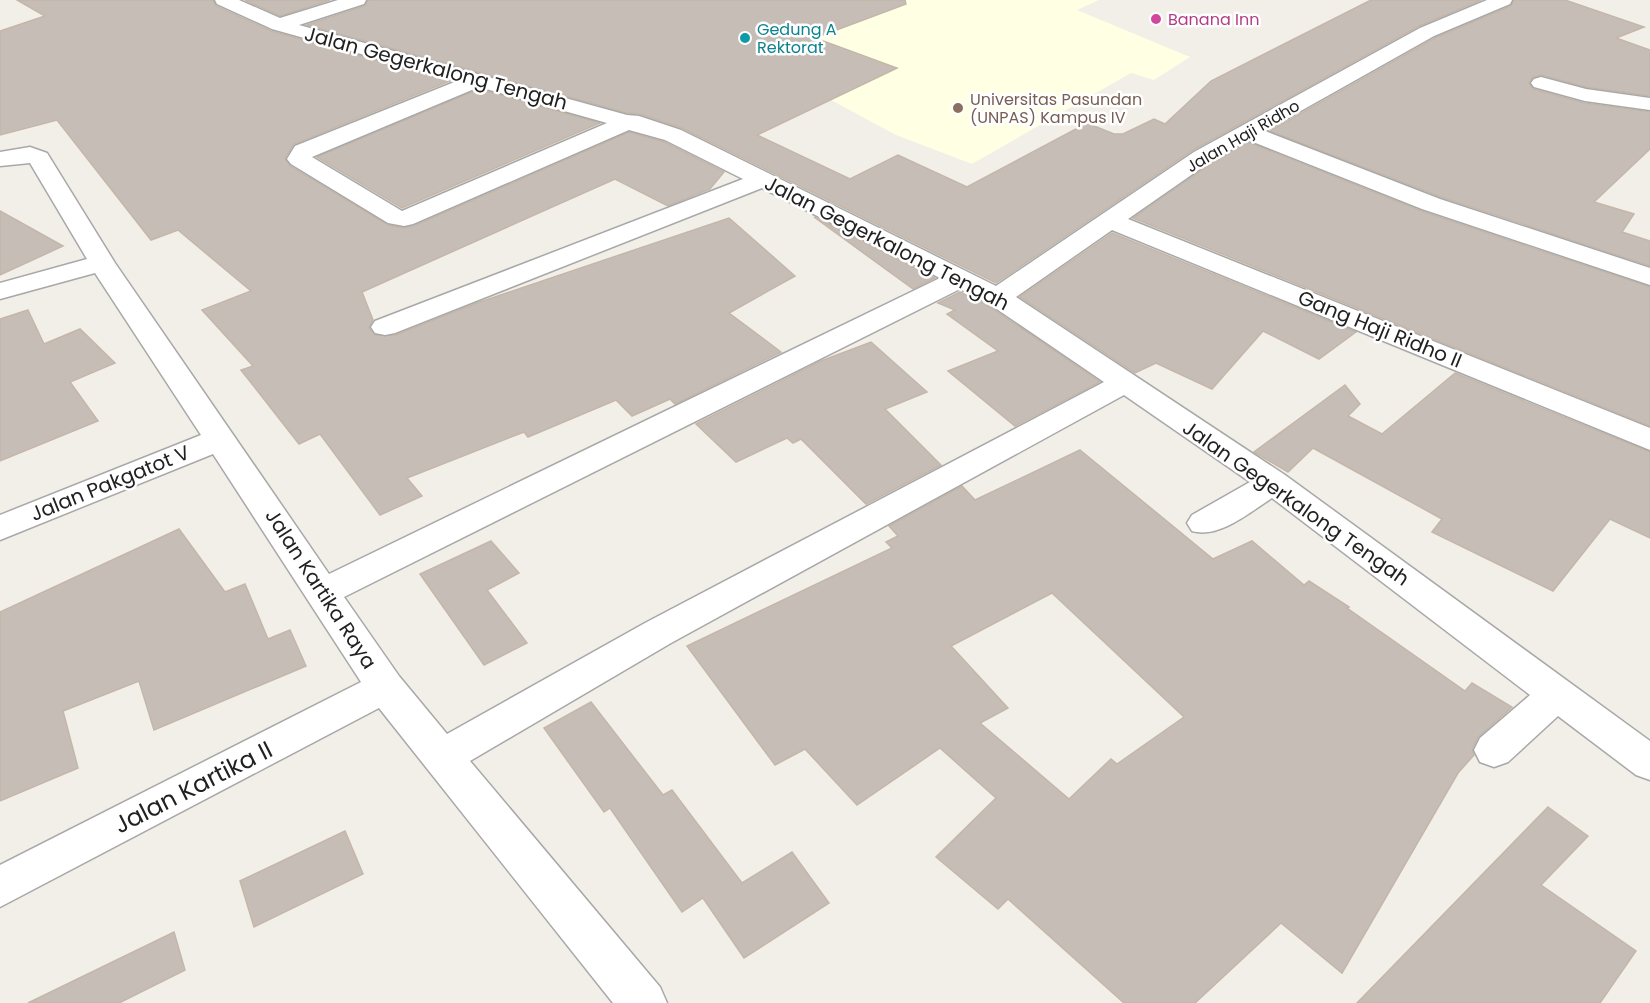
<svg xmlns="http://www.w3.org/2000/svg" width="1650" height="1003" font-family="Poppins,sans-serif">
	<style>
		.education { fill: #feffe3 }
		.building { fill: #c6beb6; stroke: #c4b6a9; stroke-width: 1.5; fill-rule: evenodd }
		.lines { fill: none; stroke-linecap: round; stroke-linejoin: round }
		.street-casing { stroke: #a8a8a8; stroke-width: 3 }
		.street { fill: #fff; fill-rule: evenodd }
		.hotel-dot { fill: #d1479c; stroke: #fff; stroke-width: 2 }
		.culture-dot { fill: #0f9aa8; stroke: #fff; stroke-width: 2 }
		.education-dot { fill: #8d6e63; stroke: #fff; stroke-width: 2 }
		.labels { text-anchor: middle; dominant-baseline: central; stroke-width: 5; stroke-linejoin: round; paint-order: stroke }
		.far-hotel-label { font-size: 16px; fill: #b23c85; stroke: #fff; text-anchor: start }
		.far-culture-label { font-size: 16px; fill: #0d838f; stroke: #fff; text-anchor: start }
		.far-education-label { font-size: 16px; fill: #785e54; stroke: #fff; text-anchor: start }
		.far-street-label { font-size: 16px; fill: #212121; stroke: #fff }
		.street-label { font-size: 20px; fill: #212121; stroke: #fff }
		.near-street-label { font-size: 24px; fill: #212121; stroke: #fff }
	</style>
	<rect width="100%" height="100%" fill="#f1efe7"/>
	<!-- education -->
	<path class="education" d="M645,0H1099L1077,10L1190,57L1154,80L1131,73L972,164L896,135Z"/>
	<!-- building -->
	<g class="building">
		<path d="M17,0H213L216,6L271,31L450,81L294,144L285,158L290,166L388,225L404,228L414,226L629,132L664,142L724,172L710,189L668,206L615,179L362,292L373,320L369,328L375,335H396L477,303L729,218L795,276L729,313L781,352L675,404L670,399L632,416L616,400L528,437L524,432L407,478L422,496L380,515L320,434L299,444L241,370L253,366L202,310L251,291L178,230L151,240L57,120L0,135V31L45,16Z"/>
		<path d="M245,0H330L280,16Z"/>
		<path d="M368,0H905L906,4L815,38L897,68L757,135L850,179L898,155L967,187L1087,123L1114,134H1123L1154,119L1165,124L1211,81L1371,0H1481L1419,26L1193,150L996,283L682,128L640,114L627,113L307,25L365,6Z"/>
		<path d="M1514,0H1565L1644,27L1616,38L1650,50V96L1586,87L1542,75L1533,77L1529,83L1533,89L1584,103L1650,112V149L1594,202L1634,214L1622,232L1650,241V266L1441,197L1270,131L1435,38L1511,6Z"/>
		<path d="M479,89L600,123L402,208L317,157Z"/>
		<path d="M1248,142L1421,211L1650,287V426L1133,218L1211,164Z"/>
		<path d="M0,211L63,246L0,275Z"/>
		<path d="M814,217L935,278L913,289Z"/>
		<path d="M1112,233L1356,332L1319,359L1263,331L1212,389L1156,363L1135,373L1020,297Z"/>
		<path d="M960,292L987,305L1100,382L1015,426L948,371L998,351L947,314L955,310L938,303Z"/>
		<path d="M28,310L44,344L80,329L115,363L70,382L98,421L0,461V319Z"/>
		<path d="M871,342L927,392L885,409L941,465L866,504L801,439L793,443L787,438L736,462L696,424L821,361Z"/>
		<path d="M1455,373L1650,452V538L1610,519L1553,591L1432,532L1442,519L1313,448L1288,472L1254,452L1345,385L1360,404L1348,416L1382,434Z"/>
		<path d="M1080,450L1213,559L1252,541L1304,585L1309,581L1349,607L1347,608L1465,691L1472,683L1512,707L1478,737L1472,749L1474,755L1458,773L1342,973L1281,923L1195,1003H1124L1008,899L998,909L936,857L996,798L940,748L857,805L805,749L775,765L687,646L892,548L886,542L898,536L889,526L962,486L975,500ZM1052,593L1184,717L1117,764L1111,759L1069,799L980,723L1008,708L951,646Z"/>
		<path d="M179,529L225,592L245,584L268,639L290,630L306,666L154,730L139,681L63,711L78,768L0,801V612Z"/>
		<path d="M491,541L519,573L487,590L527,643L484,665L420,574Z"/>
		<path d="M591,702L663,795L672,790L742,883L792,852L829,903L744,958L703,898L682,912L610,808L604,812L544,728Z"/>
		<path d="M1548,807L1588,836L1541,885L1636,951L1600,1003H1357Z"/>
		<path d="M345,831L363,874L254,927L240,881Z"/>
		<path d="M174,932L185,970L119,1003H28Z"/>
	</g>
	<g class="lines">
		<!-- street casing -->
		<g class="street-casing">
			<g id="street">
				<path d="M215,0H239L280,18L338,0H366L364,4L299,25L627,115L639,116L681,130L996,286L1194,152L1420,28L1487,0H1512L1510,4L1434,36L1265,131L1440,199L1650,268V285L1422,209L1248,140L1210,162L1128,219L1650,428V450L1112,230L1016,297L1285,475L1650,741V780L1636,775L1558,716L1508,762L1494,767L1480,762L1474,750L1480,738L1530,695L1272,498C1250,512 1219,539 1192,531L1187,523L1192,515L1250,482L1124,395L671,643L470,761L660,987L667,1003H613L379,708L0,907V865L361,682L213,454L0,540V515L201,435L95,273L0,299V283L87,259L30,163L0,166V152L30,147L47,153L115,263L329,574L940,278L762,188L395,333L385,335L375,333L371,327L375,321L743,179L665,140L629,130L413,224L404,226L388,223L291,164L287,159L295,146L457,81L272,29L217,4ZM479,87L607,123L402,211L312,157ZM960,289L988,303L1104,382L645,623L447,734L399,676L344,597Z"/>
				<path d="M1541,77L1586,89L1650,98V110L1585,101L1534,87L1531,83L1534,79Z"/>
			</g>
		</g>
		<!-- street -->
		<use href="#street" class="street"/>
	</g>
	<!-- markers -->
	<circle class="hotel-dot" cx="1156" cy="19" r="6"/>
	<circle class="culture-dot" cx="745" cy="38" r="6"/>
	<circle class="education-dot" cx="958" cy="108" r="6"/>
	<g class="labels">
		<!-- far-hotel labels -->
		<g class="far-hotel-label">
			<text x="1168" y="19">Banana Inn</text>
		</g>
		<!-- far-culture labels -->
		<g class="far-culture-label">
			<text x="757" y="29">Gedung A<tspan x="757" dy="18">Rektorat</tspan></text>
		</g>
		<!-- far-education labels -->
		<g class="far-education-label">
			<text x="970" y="99">Universitas Pasundan<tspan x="970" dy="18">(UNPAS) Kampus IV</tspan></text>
		</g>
		<!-- far-street labels -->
		<g class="far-street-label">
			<text transform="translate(1243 136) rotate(-30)">Jalan Haji Ridho</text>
		</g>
		<!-- street labels -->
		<g class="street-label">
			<text transform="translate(436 68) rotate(15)">Jalan Gegerkalong Tengah</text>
			<text transform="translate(887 243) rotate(27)">Jalan Gegerkalong Tengah</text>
			<text transform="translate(1380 329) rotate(22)">Gang Haji Ridho II</text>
			<text transform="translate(110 483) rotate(-22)">Jalan Pakgatot V</text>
			<text transform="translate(1296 503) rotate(35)">Jalan Gegerkalong Tengah</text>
			<text transform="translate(321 589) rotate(57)">Jalan Kartika Raya</text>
		</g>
		<!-- near-street labels -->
		<g class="near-street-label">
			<text transform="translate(193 787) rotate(-27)">Jalan Kartika II</text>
		</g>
	</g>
</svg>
